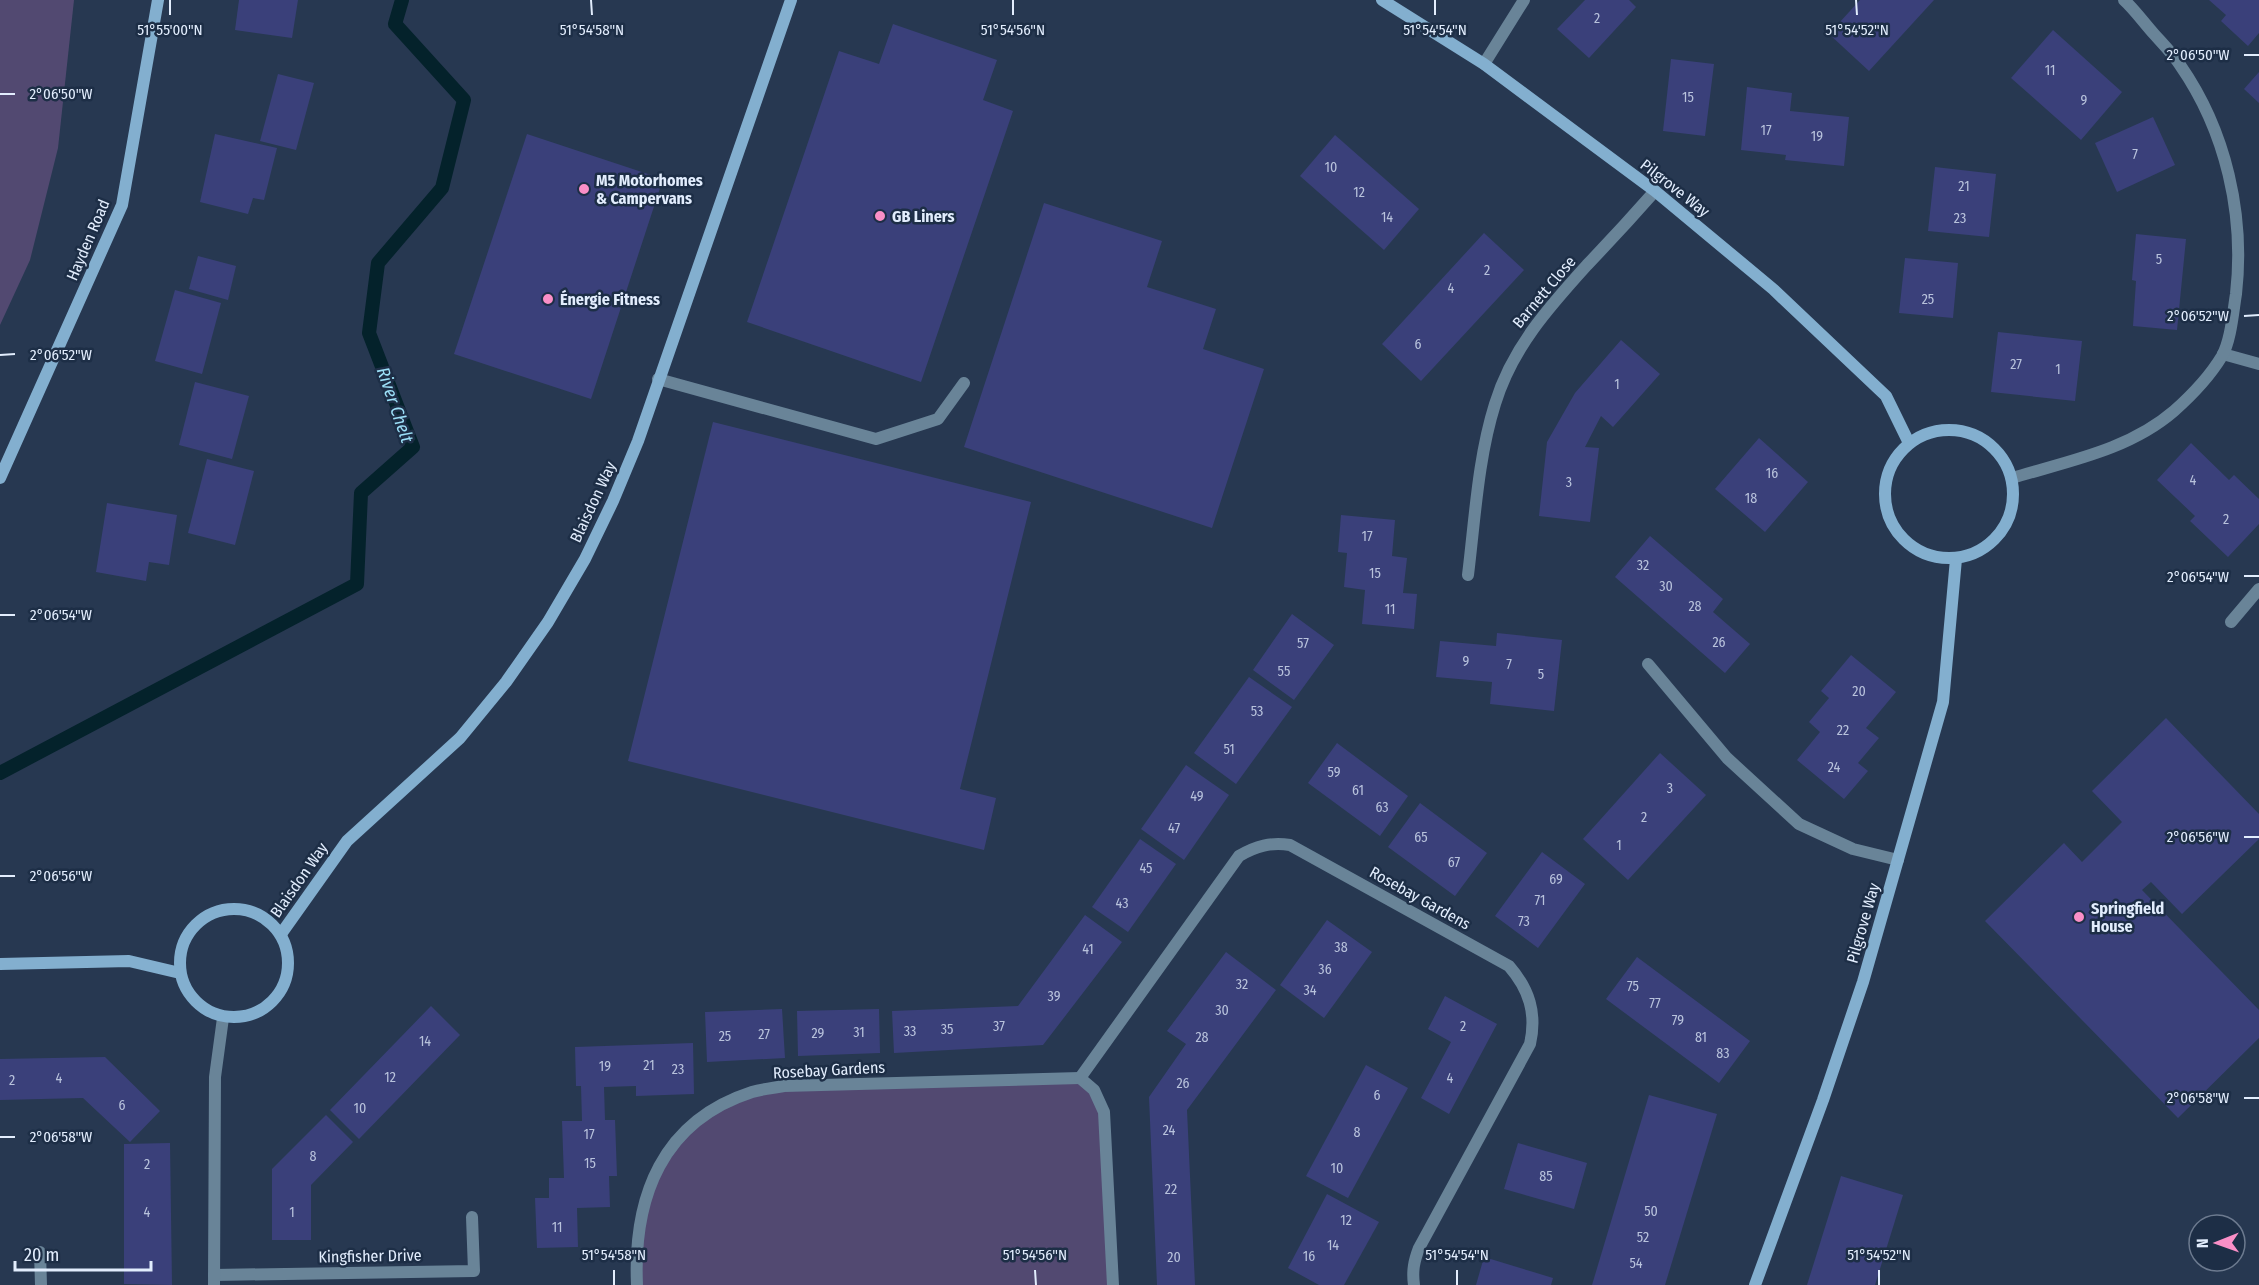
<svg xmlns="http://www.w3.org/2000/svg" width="2259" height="1285" font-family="'Fira Sans Condensed',sans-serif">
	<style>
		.green { fill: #524971 }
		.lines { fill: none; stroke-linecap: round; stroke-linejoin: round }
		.stream { stroke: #04222b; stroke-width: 14 }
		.building { fill: #3a407a }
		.lane { stroke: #698498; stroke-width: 12 }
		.street { stroke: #698498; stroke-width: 12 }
		.secondary { stroke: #83afcf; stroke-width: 12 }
		.ticks { fill: none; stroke: #e2edfd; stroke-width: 2 }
		.poi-dot { fill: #fa8fc7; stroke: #1d2e46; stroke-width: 2 }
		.labels { text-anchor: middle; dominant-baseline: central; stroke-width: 5; stroke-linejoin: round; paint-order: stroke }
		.number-label { font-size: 14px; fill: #b8c2dc }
		.poi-label { font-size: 16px; font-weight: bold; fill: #e2edfd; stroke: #1d2e46; text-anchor: start }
		.street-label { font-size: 16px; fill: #e2edfd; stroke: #1d2e46 }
		.water-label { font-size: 18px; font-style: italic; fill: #9ce0f8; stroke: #1d2e46 }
		.ticks-label { font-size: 15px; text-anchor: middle; fill: #e2edfd; stroke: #1d2e46; stroke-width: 5; stroke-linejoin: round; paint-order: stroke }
	</style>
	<rect width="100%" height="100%" fill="#273851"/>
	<!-- green -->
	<g class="green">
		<path d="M0,0H74L58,148L30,260L0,325Z"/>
		<path d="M1080,1078L1104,1112L1113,1285H637L649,1185L699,1120L753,1092Z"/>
	</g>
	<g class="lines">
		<!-- stream -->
		<path class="stream" d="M0,773L357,584L361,493L413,447L369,333L378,263L442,188L464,100L395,24L402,0"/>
	</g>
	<!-- building -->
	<g class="building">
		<path d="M239,0H298L292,38L235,30Z"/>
		<path d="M1585,0H1629L1636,7L1589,58L1557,29Z"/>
		<path d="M1860,0H1934L1869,71L1829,34Z"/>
		<path d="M2209,0H2259V33L2248,46L2221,21L2226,15Z"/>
		<path d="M893,24L997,60L983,100L1013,111L921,382L747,322L839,51L879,64Z"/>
		<path d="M2053,30L2122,92L2081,140L2011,78Z"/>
		<path d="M1671,59L1714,64L1705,136L1663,131Z"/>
		<path d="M2259,72V103L2244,89Z"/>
		<path d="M278,74L314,83L296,150L260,141Z"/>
		<path d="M1747,87L1792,93L1790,111L1849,117L1844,166L1785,160L1786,155L1741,150Z"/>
		<path d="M2153,117L2175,165L2117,192L2095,143Z"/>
		<path d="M215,134L277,148L264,200L253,198L248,214L200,202Z"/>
		<path d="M527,134L663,179L591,399L454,354Z"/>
		<path d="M1335,135L1419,209L1384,250L1300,176Z"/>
		<path d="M1935,167L1996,174L1989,237L1928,231Z"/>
		<path d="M1044,203L1162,241L1147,287L1216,309L1203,349L1264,369L1212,528L964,447Z"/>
		<path d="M1484,233L1524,270L1421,381L1382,344Z"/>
		<path d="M2136,234L2186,239L2177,330L2133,326L2136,281L2132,280Z"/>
		<path d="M198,256L236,266L228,300L189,289Z"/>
		<path d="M1905,258L1958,263L1953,318L1899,313Z"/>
		<path d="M175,290L221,303L202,374L155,361Z"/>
		<path d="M1998,332L2082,341L2075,401L1991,392Z"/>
		<path d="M1621,340L1660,374L1613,427L1601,416L1585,447L1599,448L1590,522L1539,516L1547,442L1575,393Z"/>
		<path d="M195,382L249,396L232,459L179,445Z"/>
		<path d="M713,422L1031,502L960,789L996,798L984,850L628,761Z"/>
		<path d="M1759,438L1808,482L1765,532L1715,489Z"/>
		<path d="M2191,443L2229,480L2234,475L2259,499V524L2228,557L2190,521L2195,516L2157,480Z"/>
		<path d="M207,459L254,471L235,545L188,533Z"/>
		<path d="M107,503L177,515L169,565L149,562L146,581L96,572Z"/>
		<path d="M1341,515L1395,520L1392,556L1407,558L1403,593L1417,594L1414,629L1362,624L1365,590L1344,587L1347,553L1338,552Z"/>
		<path d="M1650,536L1723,599L1713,612L1750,644L1725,673L1615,577Z"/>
		<path d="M1292,614L1334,645L1294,700L1253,670Z"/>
		<path d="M1497,633L1562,640L1554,711L1490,704L1492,682L1436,677L1440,641L1496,646Z"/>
		<path d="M1851,655L1896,692L1866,728L1879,738L1858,763L1868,771L1844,799L1797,760L1820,732L1809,722L1829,698L1821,691Z"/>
		<path d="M1249,677L1292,707L1236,784L1194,753Z"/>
		<path d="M2166,718L2259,814V839L2182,914L2151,882L2142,890L2259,1010V1038L2178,1118L1985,921L2064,843L2082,862L2122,822L2092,791Z"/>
		<path d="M1337,743L1408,796L1380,836L1308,783Z"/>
		<path d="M1660,753L1706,795L1628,880L1583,839Z"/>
		<path d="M1186,765L1229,795L1184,860L1141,829Z"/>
		<path d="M1420,803L1487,853L1455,896L1388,847Z"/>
		<path d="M1140,839L1176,864L1128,932L1092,907Z"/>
		<path d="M1542,852L1585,884L1538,948L1495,916Z"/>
		<path d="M1085,915L1122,942L1043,1045L894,1053L892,1011L1018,1006Z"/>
		<path d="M1327,920L1372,952L1324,1018L1280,985Z"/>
		<path d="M1226,952L1276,990L1187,1110L1195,1285H1157L1149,1097L1186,1044L1167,1031Z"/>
		<path d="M1637,957L1750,1041L1719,1083L1606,999Z"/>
		<path d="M1445,996L1497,1024L1449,1114L1421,1098L1451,1042L1428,1029Z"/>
		<path d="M431,1006L460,1035L359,1139L330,1110Z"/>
		<path d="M782,1009L785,1058L707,1062L705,1012Z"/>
		<path d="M879,1009L880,1053L798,1056L797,1011Z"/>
		<path d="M693,1043L694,1094L636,1096V1086L604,1087L605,1120H615L617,1176H609L610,1207L577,1208L578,1247L537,1248L535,1198H549V1178H564L562,1121H582L581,1086H576L575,1047Z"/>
		<path d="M105,1057L160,1111L130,1142L83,1098L0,1100V1059Z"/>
		<path d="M1366,1065L1408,1088L1348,1198L1306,1176Z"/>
		<path d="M1649,1095L1717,1114L1665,1285H1592Z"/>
		<path d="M326,1115L353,1142L311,1185V1240H272V1169Z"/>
		<path d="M170,1143L172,1285L124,1284V1144Z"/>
		<path d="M1518,1143L1587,1163L1574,1209L1504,1189Z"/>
		<path d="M1841,1176L1903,1195L1875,1285H1807Z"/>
		<path d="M1327,1194L1379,1222L1344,1285H1319L1288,1268Z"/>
		<path d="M1484,1257L1553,1278L1551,1285H1476Z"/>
	</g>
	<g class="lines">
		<!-- lane -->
		<g class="lane">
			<path d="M658,379L876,439L938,419L964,383"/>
			<path d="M1648,664L1727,758L1799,824L1853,849L1898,860"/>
			<path d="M40,1252L41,1285"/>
		</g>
		<!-- street -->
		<g class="street">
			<path d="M1484,64L1524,0"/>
			<path d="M2223,354L2259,364"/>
			<path d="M2012,478C2068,461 2129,450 2174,411C2192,395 2210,376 2222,356C2231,340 2233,312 2236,294C2245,215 2226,131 2180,65C2173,54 2163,44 2154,34C2144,23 2135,10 2124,0"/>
			<path d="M1468,575C1475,518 1478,458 1495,404C1512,348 1549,307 1587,265C1610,241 1633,216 1655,191"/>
			<path d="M2231,622L2259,589"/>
			<path d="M214,1275L474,1271L472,1217"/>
			<path d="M214,1285L215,1077L223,1018"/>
			<path d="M637,1285C633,1197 662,1121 752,1092C762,1089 773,1088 784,1086L1080,1078"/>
			<path d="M1113,1285L1104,1112L1094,1090L1080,1078L1239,856C1256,846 1271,842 1290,845L1509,966C1529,989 1537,1013 1530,1044L1419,1248C1414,1261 1412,1271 1414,1285"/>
		</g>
		<!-- secondary -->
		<g class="secondary">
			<path d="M1382,0L1484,64L1655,191L1773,289L1886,396L1909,443"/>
			<circle cx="1949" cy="494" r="64"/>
			<path d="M0,478L122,205L158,0"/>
			<circle cx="234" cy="963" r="54"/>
			<path d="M281,934L347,841L460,738L506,682L548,622L585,559L613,501L638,441L791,0"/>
			<path d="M0,964L129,961L180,973"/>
			<path d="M1755,1285L1823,1100L1863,982L1943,702L1956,559"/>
		</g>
	</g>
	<!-- ticks -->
	<path class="ticks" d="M170,0V15M591,0L592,15M1013,0V15M1435,0V15M1856,0L1857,15M2244,55H2259M0,94H15M2244,316L2259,315M0,355L15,354M2244,576H2259M0,615H15M2244,837H2259M0,876H15M2244,1098H2259M0,1137H15M614,1270V1285M1035,1270L1036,1285M1457,1270V1285M1879,1270V1285"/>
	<!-- markers -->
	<g class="poi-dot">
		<circle cx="584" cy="189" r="6"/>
		<circle cx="880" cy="216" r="6"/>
		<circle cx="548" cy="299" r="6"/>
		<circle cx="2079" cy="917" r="6"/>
	</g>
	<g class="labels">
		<!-- number labels -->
		<g class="number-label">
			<text x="1597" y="18">2</text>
			<text x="2050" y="70">11</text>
			<text x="1688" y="97">15</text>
			<text x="2084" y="100">9</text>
			<text x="1766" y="130">17</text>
			<text x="1817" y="136">19</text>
			<text x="2135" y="154">7</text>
			<text x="1331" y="167">10</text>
			<text x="1964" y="186">21</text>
			<text x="1359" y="192">12</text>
			<text x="1387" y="217">14</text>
			<text x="1960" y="218">23</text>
			<text x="2159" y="259">5</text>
			<text x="1487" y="270">2</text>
			<text x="1451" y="288">4</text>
			<text x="1928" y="299">25</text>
			<text x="1418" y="344">6</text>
			<text x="2016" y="364">27</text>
			<text x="2058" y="369">1</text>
			<text x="1617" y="384">1</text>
			<text x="1772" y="473">16</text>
			<text x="2193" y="480">4</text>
			<text x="1569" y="482">3</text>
			<text x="1751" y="498">18</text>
			<text x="2226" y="519">2</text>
			<text x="1367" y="536">17</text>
			<text x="1643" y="565">32</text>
			<text x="1375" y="573">15</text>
			<text x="1666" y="586">30</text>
			<text x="1695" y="606">28</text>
			<text x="1390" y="609">11</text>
			<text x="1719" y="642">26</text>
			<text x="1303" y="643">57</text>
			<text x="1466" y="661">9</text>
			<text x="1509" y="664">7</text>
			<text x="1284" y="671">55</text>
			<text x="1541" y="674">5</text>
			<text x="1859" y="691">20</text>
			<text x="1257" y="711">53</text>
			<text x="1843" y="730">22</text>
			<text x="1229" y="749">51</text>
			<text x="1834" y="767">24</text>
			<text x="1334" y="772">59</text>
			<text x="1670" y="788">3</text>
			<text x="1358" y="790">61</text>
			<text x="1197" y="796">49</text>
			<text x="1382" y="807">63</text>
			<text x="1644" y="817">2</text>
			<text x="1174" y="828">47</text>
			<text x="1421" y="837">65</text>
			<text x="1619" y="845">1</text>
			<text x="1454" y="862">67</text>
			<text x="1146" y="868">45</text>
			<text x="1556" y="879">69</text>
			<text x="1540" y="900">71</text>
			<text x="1122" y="903">43</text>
			<text x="1524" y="921">73</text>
			<text x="1341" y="947">38</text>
			<text x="1088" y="949">41</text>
			<text x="1325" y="969">36</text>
			<text x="1242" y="984">32</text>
			<text x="1633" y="986">75</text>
			<text x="1310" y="990">34</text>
			<text x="1054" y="996">39</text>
			<text x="1655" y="1003">77</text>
			<text x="1222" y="1010">30</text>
			<text x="1678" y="1020">79</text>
			<text x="999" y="1026">37</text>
			<text x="1463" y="1026">2</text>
			<text x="947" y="1029">35</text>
			<text x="910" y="1031">33</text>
			<text x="859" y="1032">31</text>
			<text x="818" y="1033">29</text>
			<text x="764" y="1034">27</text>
			<text x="725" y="1036">25</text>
			<text x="1202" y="1037">28</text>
			<text x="1701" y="1037">81</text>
			<text x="425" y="1041">14</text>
			<text x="1723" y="1053">83</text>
			<text x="649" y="1065">21</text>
			<text x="605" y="1066">19</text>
			<text x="678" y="1069">23</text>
			<text x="390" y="1077">12</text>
			<text x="59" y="1078">4</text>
			<text x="1450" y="1078">4</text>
			<text x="12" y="1080">2</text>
			<text x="1183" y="1083">26</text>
			<text x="1377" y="1095">6</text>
			<text x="122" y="1105">6</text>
			<text x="360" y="1108">10</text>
			<text x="1169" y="1130">24</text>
			<text x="1357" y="1132">8</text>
			<text x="589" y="1134">17</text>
			<text x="313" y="1156">8</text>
			<text x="590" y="1163">15</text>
			<text x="147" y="1164">2</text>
			<text x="1337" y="1168">10</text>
			<text x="1546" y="1176">85</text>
			<text x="1171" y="1189">22</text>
			<text x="1651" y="1211">50</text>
			<text x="147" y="1212">4</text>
			<text x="292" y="1212">1</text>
			<text x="1346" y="1220">12</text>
			<text x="557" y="1227">11</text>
			<text x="1643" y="1237">52</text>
			<text x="1333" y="1245">14</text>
			<text x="1309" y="1256">16</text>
			<text x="1174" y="1257">20</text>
			<text x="1636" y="1263">54</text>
		</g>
		<!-- poi labels -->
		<g class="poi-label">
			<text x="596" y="180">M5 Motorhomes<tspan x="596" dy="18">&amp; Campervans</tspan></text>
			<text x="892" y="216">GB Liners</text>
			<text x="560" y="299">Énergie Fitness</text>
			<text x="2091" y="908">Springfield<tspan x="2091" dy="18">House</tspan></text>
		</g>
		<!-- street labels -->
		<g class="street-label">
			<text transform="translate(1675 188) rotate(38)">Pilgrove Way</text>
			<text transform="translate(88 240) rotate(-67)">Hayden Road</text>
			<text transform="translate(1544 292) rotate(-50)">Barnett Close</text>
			<text transform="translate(593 502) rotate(-65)">Blaisdon Way</text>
			<text transform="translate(299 880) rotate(-55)">Blaisdon Way</text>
			<text transform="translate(1420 898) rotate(29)">Rosebay Gardens</text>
			<text transform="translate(1863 923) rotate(-74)">Pilgrove Way</text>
			<text transform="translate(829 1070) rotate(-3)">Rosebay Gardens</text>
			<text transform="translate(370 1256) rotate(-1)">Kingfisher Drive</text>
		</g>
		<!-- water labels -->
		<g class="water-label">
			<text transform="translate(395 405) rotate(71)">River Chelt</text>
		</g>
	</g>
	<g class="ticks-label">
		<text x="170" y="35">51°55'00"N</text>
		<text x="592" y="35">51°54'58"N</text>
		<text x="1013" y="35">51°54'56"N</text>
		<text x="1435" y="35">51°54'54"N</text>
		<text x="1857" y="35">51°54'52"N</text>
		<text x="2198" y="60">2°06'50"W</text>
		<text x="61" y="99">2°06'50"W</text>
		<text x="2198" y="321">2°06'52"W</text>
		<text x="61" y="360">2°06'52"W</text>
		<text x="2198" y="582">2°06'54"W</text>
		<text x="61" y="620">2°06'54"W</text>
		<text x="2198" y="842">2°06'56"W</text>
		<text x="61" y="881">2°06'56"W</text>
		<text x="2198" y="1103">2°06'58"W</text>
		<text x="61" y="1142">2°06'58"W</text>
		<text x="614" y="1260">51°54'58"N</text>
		<text x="1035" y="1260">51°54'56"N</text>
		<text x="1457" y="1260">51°54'54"N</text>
		<text x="1879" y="1260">51°54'52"N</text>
	</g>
	<!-- north arrow -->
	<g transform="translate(2217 1243) rotate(269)"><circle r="28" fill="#1d2e46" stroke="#6c7a8f" stroke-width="1.5"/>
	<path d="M0-4.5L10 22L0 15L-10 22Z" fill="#fa8fc7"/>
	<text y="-9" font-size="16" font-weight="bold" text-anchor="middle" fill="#e2edfd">N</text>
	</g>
	<!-- scale -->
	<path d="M15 1261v9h136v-9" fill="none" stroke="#e2edfd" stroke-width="3"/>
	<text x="24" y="1261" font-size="18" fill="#e2edfd" stroke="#1d2e46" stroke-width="4.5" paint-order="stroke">20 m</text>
</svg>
